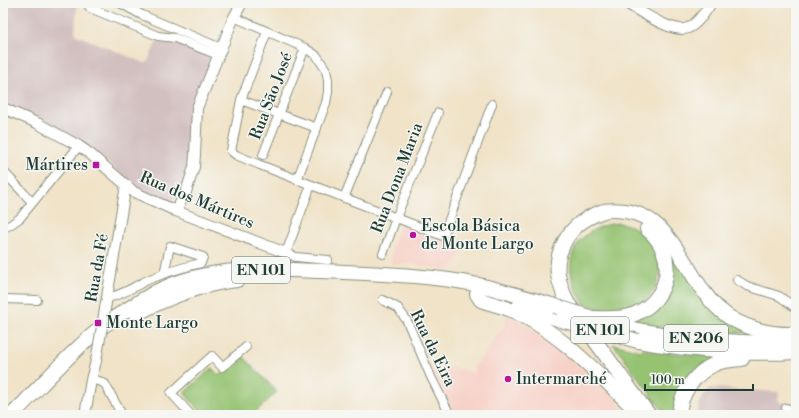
<svg xmlns="http://www.w3.org/2000/svg" width="799" height="418" font-family="'Libre Bodoni',serif">
	<style>
		.built { fill: #f7d1c7 }
		.industrial { fill: #d2bfc0 }
		.green { fill: #95c372; stroke: #5a8053 }
		.lines { fill: none; stroke-linecap: round; stroke-linejoin: round }
		.minor-casing { stroke: #88907e; stroke-width: 10 }
		.tertiary-casing { stroke: #88907e; stroke-width: 12 }
		.trunk-casing { stroke: #88907e; stroke-width: 16 }
		.minor { stroke: #fff; stroke-width: 8 }
		.tertiary { stroke: #fff; stroke-width: 10 }
		.trunk { stroke: #fff; stroke-width: 14 }
		.tertiary-bridge-casing { stroke: #88907e; stroke-width: 12; stroke-linecap: butt }
		.trunk-bridge-casing { stroke: #88907e; stroke-width: 16; stroke-linecap: butt }
		.tertiary-bridge { stroke: #fff; stroke-width: 10 }
		.trunk-bridge { stroke: #fff; stroke-width: 14 }
		.poi-dot { fill: #b5179e; stroke: #f6f6f2; stroke-width: 1.5 }
		.labels { text-anchor: middle; dominant-baseline: central; stroke-width: 3; stroke-linejoin: round; paint-order: stroke }
		.shield { fill: #f6f6f2; stroke: #60746d; stroke-width: 1 }
		.shield-label { font-size: 15px; font-weight: bold; fill: #1f3d34 }
		.street-label { font-size: 16px; fill: #1f3d34; stroke: #f6f6f2 }
		.poi-label { font-size: 16px; fill: #1f3d34; stroke: #f6f6f2; text-anchor: start }
	</style>
	<rect width="100%" height="100%" fill="#f6f6f2"/>
	<filter id="ink" filterUnits="userSpaceOnUse"><feTurbulence type="fractalNoise" baseFrequency=".025" numOctaves="2"/><feDisplacementMap in="SourceGraphic" scale="8" xChannelSelector="R" yChannelSelector="G"/><feConvolveMatrix kernelMatrix="1 2 1 2 8 2 1 2 1" color-interpolation-filters="sRGB"/></filter>
	<filter id="wash" filterUnits="userSpaceOnUse"><feTurbulence type="fractalNoise" baseFrequency=".012" numOctaves="4" result="noise"/><feDisplacementMap in="SourceGraphic" scale="16" xChannelSelector="R" yChannelSelector="G"/><feGaussianBlur stdDeviation="0.9" result="paint"/><feColorMatrix in="noise" values="0 0 0 0 0 0 0 0 0 0 0 0 0 0 0 0 0 1.4 0 .05"/><feComposite in="paint" operator="in"/></filter>
	<g filter="url(#wash)">
		<rect width="100%" height="100%" fill="#f0e3c8"/>
		<!-- built -->
		<g class="built">
			<path d="M400,223L463,250L451,270L410,264H391L392,248Z"/>
			<path d="M506,315L540,332L619,401L618,403L626,415H456L432,371L450,367L474,373V368L505,324Z"/>
		</g>
		<!-- industrial -->
		<g class="industrial">
			<path d="M3,3H77L75,32L77,35L144,63H147L158,39L175,42L211,58L212,60L195,105L192,159L180,195L168,204L142,193L100,156L83,143L3,105Z"/>
			<path d="M710,388L779,392L778,402L788,405L796,415H697L701,400Z"/>
		</g>
		<!-- green -->
		<g class="green">
			<path d="M619,223C675,232 672,310 616,311C606,312 594,307 584,304C580,297 575,289 573,282C563,248 587,225 619,223Z"/>
			<path d="M661,239L746,329L743,333L653,327L621,321L662,299Z"/>
			<path d="M613,344L641,351L642,349L680,354L718,357L675,415H666Z"/>
			<path d="M242,355L277,392L252,415H204L184,393L212,368L219,376Z"/>
		</g>
	</g>
	<g filter="url(#ink)">
		<g class="lines">
			<!-- minor casing -->
			<g class="minor-casing">
				<g id="minor">
					<path d="M87,3L90,8L158,36L175,38L218,55"/>
					<path d="M120,3L142,15L221,48"/>
					<path d="M234,17L305,48L317,56L326,70L328,80V92L326,103L297,180"/>
					<path d="M267,32L241,100L231,151L236,155L260,165L443,236L492,104"/>
					<path d="M241,100L317,128"/>
					<path d="M263,155L305,48"/>
					<path d="M3,171L32,202"/>
					<path d="M311,185L286,253L296,257L328,260"/>
					<path d="M344,198L387,92"/>
					<path d="M3,228L10,225L20,218L79,146"/>
					<path d="M383,254L396,218L438,113"/>
					<path d="M737,280L747,286L779,296L796,308"/>
					<path d="M107,298C124,295 134,286 150,279C167,272 184,267 201,263L203,257L170,246L164,274"/>
					<path d="M3,299L37,300"/>
					<path d="M383,300L398,308L407,321L431,377L450,415"/>
					<path d="M91,380L99,381L105,384L122,415"/>
					<path d="M786,408L796,411"/>
					<path d="M191,415L171,393L212,356L222,367L246,347"/>
				</g>
			</g>
			<!-- tertiary casing -->
			<g class="tertiary-casing">
				<g id="tertiary">
					<path d="M626,3C640,11 673,34 688,28C697,24 706,11 711,3"/>
					<path d="M3,108L37,123L79,146L89,153L134,192L176,211L286,253"/>
					<path d="M176,211L186,192L194,167L195,155L197,108L234,17L242,3"/>
					<path d="M105,309L126,185"/>
					<path d="M85,415L91,380L96,361"/>
				</g>
			</g>
			<!-- trunk casing -->
			<g class="trunk-casing">
				<g id="trunk">
					<path d="M477,294L481,300C491,304 503,306 513,311C560,331 604,380 641,415"/>
					<path d="M519,306L561,320"/>
					<path d="M136,314C168,297 201,284 237,280"/>
					<path d="M592,318C605,318 622,320 635,314C671,299 678,254 647,229"/>
					<path d="M603,322C629,330 655,333 682,337C717,341 752,344 787,342"/>
					<path d="M638,341C690,350 743,355 796,352"/>
					<path d="M12,415C43,384 71,351 106,324C121,313 137,303 154,293C212,262 281,270 344,272C390,274 435,276 479,285C505,291 530,299 555,306"/>
					<path d="M649,415L567,302C559,284 553,266 562,247C570,229 582,219 601,212C608,209 617,210 625,211C675,217 686,281 720,310C740,328 770,335 796,334"/>
					<path d="M679,415C680,393 695,373 715,364C723,360 733,360 742,359"/>
				</g>
			</g>
			<!-- minor -->
			<use href="#minor" class="minor"/>
			<!-- tertiary -->
			<use href="#tertiary" class="tertiary"/>
			<!-- trunk -->
			<use href="#trunk" class="trunk"/>
			<!-- tertiary-bridge casing -->
			<g class="tertiary-bridge-casing">
				<path id="tertiary-bridge" d="M96,361L105,309"/>
			</g>
			<!-- trunk-bridge casing -->
			<g class="trunk-bridge-casing">
				<g id="trunk-bridge">
					<path d="M555,306L592,318"/>
					<path d="M561,320L638,341"/>
				</g>
			</g>
			<!-- tertiary-bridge -->
			<use href="#tertiary-bridge" class="tertiary-bridge"/>
			<!-- trunk-bridge -->
			<use href="#trunk-bridge" class="trunk-bridge"/>
		</g>
	</g>
	<!-- markers -->
	<g class="poi-dot">
		<rect x="92" y="161" width="8" height="8" rx="2"/>
		<circle cx="413" cy="235" r="4"/>
		<rect x="94" y="319" width="8" height="8" rx="2"/>
		<circle cx="508" cy="379" r="4"/>
	</g>
	<g class="labels">
		<!-- shield labels -->
		<g class="shield">
			<rect x="232" y="257" width="58" height="26" rx="3"/>
			<rect x="571" y="317" width="58" height="26" rx="3"/>
			<rect x="664" y="325" width="64" height="26" rx="3"/>
		</g>
		<g class="shield-label">
			<text x="261" y="270">EN 101</text>
			<text x="600" y="330">EN 101</text>
			<text x="696" y="338">EN 206</text>
		</g>
		<!-- street labels -->
		<g class="street-label">
			<text transform="translate(271 96) rotate(-69)">Rua São José</text>
			<text transform="translate(397 178) rotate(-69)">Rua Dona Maria</text>
			<text transform="translate(197 200) rotate(23)">Rua dos Mártires</text>
			<text transform="translate(97 268) rotate(-80)">Rua da Fé</text>
			<text transform="translate(433 348) rotate(64)">Rua da Eira</text>
		</g>
		<!-- poi labels -->
		<g class="poi-label">
			<text x="88" y="165" text-anchor="end">Mártires</text>
			<text x="421" y="226">Escola Básica<tspan x="421" dy="18">de Monte Largo</tspan></text>
			<text x="106" y="323">Monte Largo</text>
			<text x="516" y="379">Intermarché</text>
		</g>
	</g>
	<!-- margin -->
	<rect width="799" height="418" fill="none" stroke="#f6f6f2" stroke-width="16"/>
	<!-- scale -->
	<path d="M645 384v6h108v-6" fill="none" stroke="#1f3d34" stroke-width="2"/>
	<text x="651" y="384" font-size="12" fill="#1f3d34" stroke="#f6f6f2" stroke-width="3" paint-order="stroke">100 m</text>
</svg>
